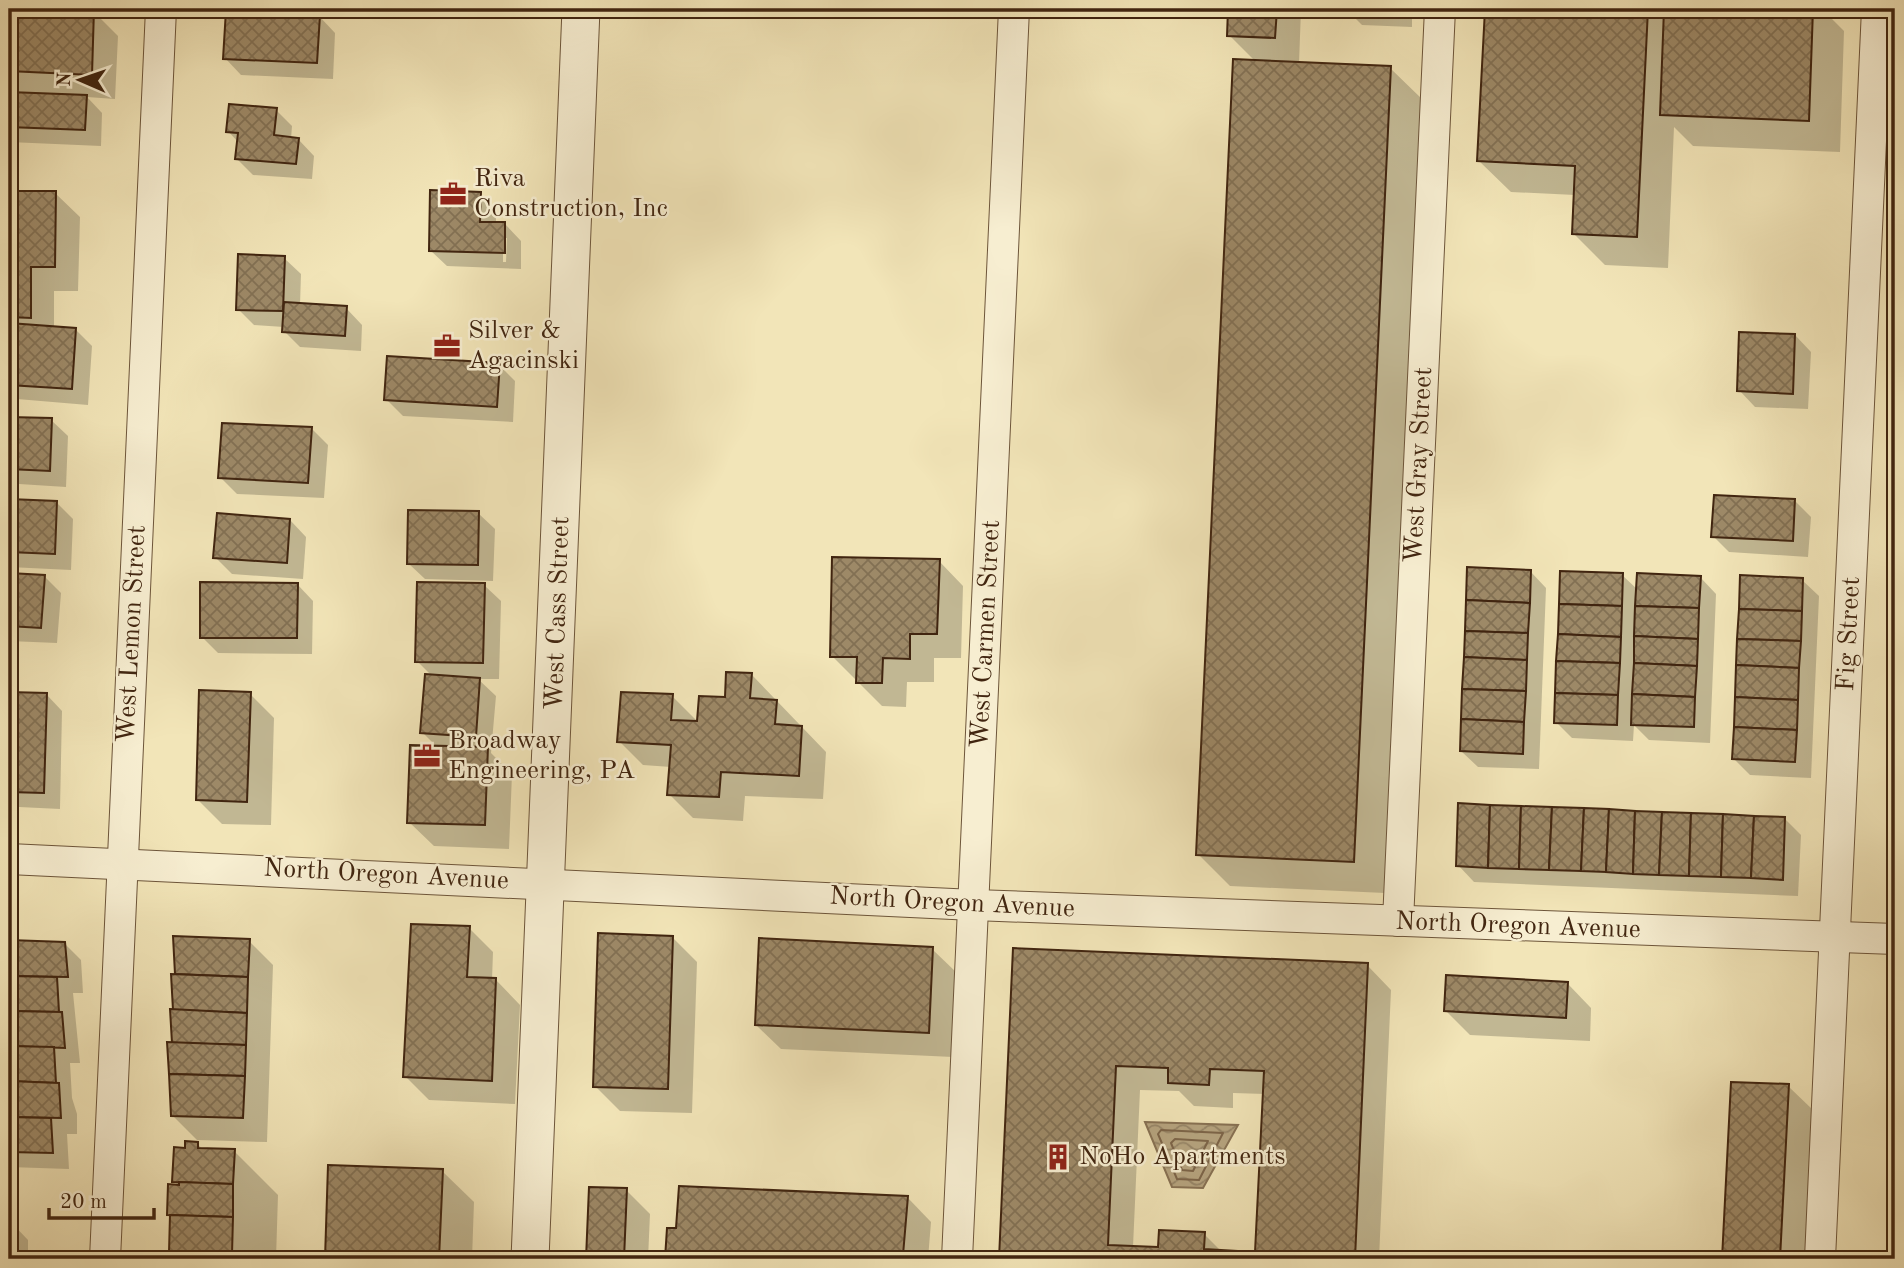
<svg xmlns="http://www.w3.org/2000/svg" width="1904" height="1268" font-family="'Old Standard TT',serif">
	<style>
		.water { fill: url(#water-waves); stroke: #877153; stroke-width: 2 }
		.shadow { fill: #0003; fill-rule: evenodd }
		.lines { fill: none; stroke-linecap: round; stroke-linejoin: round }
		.shore { stroke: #7c6448; stroke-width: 2 }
		.building { fill: url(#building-cross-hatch); stroke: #412510; stroke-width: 2; fill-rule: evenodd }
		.minor-casing { stroke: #6d553a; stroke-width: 32 }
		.tertiary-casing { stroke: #6d553a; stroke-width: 39 }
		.minor { stroke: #f7eed1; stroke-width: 30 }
		.tertiary { stroke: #f7eed1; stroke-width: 37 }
		.labels { text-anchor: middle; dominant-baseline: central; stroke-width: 5; stroke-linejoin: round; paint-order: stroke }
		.poi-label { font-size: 26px; fill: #412510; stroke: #f7eed1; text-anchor: start }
		.street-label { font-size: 26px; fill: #412510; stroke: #f7eed1 }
	</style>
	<defs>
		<pattern id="water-waves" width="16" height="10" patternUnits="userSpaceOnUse" patternTransform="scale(1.75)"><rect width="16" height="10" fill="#b6a47f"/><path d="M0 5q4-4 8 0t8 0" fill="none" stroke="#968567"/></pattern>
		<pattern id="building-cross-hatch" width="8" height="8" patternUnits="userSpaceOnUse" patternTransform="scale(1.75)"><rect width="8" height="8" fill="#9d8967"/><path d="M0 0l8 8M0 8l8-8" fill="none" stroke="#827053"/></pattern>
	</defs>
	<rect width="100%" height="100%" fill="#f2e5b8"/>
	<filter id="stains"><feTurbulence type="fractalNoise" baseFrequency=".00286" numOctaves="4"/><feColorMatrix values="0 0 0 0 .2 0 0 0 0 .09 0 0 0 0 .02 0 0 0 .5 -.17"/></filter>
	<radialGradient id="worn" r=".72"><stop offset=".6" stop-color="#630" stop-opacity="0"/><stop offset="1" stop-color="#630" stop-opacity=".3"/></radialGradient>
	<!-- water -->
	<path class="water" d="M1145,1122L1238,1125L1203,1188L1172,1187Z"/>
	<!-- shadow -->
	<g class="shadow">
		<path d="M9,9L93,11L118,36L115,99L87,97L102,113L101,146L9,142V93L20,94L9,82Z"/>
		<path d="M1230,9H1301L1299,64L1390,68L1422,99L1385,893L1230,886L1198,854L1256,62L1229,35Z"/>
		<path d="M1346,9H1412V27L1362,25Z"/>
		<path d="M1486,9H1822L1844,31L1840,152L1693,146L1674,127L1668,268L1605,265L1573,233L1575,195L1511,192L1479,161Z"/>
		<path d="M319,16L335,33L333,79L241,75L225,58Z"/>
		<path d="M276,110L292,126L291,139H298L314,156L312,179L253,175L237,159L238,142L228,131Z"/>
		<path d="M55,193L80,217L78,291H54V328L76,330L92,346L88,405L17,399L9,391V268Z"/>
		<path d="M480,194L496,210V224H505L521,241V269L447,266L430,250ZM503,238H507L506,262H503Z"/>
		<path d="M284,258L301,274L300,305L346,308L362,325L361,351L300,347L284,331V327L254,325L238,309Z"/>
		<path d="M1795,335L1811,352L1808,409L1755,407L1739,390Z"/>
		<path d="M499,365L515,381L513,422L403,416L386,399Z"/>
		<path d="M9,418L51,420L68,436L66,487L19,484L9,474Z"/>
		<path d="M312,429L328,445L324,498L237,494L220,477Z"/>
		<path d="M9,500L57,503L73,519L71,570L9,567Z"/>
		<path d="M1795,501L1811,517L1808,557L1729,552L1713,536Z"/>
		<path d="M478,513L495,529L493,581L425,579L408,563Z"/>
		<path d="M290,520L306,537L303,579L232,574L215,557Z"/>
		<path d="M939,561L963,586L961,658H934V682H907L906,707L882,706L832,656Z"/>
		<path d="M1530,571L1546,588L1539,769L1478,767L1461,751Z"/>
		<path d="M9,575L44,576L61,593L57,643L9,641Z"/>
		<path d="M1622,575L1638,590L1700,577L1716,594L1710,743L1649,740L1634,725L1633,741L1572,738L1556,722Z"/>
		<path d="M1802,580L1819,596L1811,778L1750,775L1734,759Z"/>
		<path d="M297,584L313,601L312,654L218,653L202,637Z"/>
		<path d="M484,585L501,601L499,679H478L496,696L491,753L512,774L509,849L434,846L409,822L438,748L422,732L433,677L417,661Z"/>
		<path d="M752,675L826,752L823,799L745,796L743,821L693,818L669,794L671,767L643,765L619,741L672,696L699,723Z"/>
		<path d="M9,694H46L62,711L60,809L19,807L9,796Z"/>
		<path d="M250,694L274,718L271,825L222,824L197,799Z"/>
		<path d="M1785,819L1801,835L1798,896L1474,882L1458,865Z"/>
		<path d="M469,928L493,952L492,980H496L520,1005L515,1104L429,1100L405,1076Z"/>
		<path d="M672,937L697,962L692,1113L620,1111L595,1086Z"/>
		<path d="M174,938L249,941L273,965L267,1142L197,1140L172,1115L171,1069L168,1066V1044L174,1045V1031L171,1027L177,976Z"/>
		<path d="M9,942L65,944L81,960L83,993H73L80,1063H70L72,1098L77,1114V1134H67L69,1169L9,1167Z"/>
		<path d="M932,949L957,973L953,1057L781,1049L756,1025Z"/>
		<path d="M1015,950L1367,965L1391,990L1379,1259H1001ZM1140,1090L1179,1091L1194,1106L1233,1108V1093L1265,1094L1257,1254L1222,1252L1204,1234L1160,1249L1133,1247Z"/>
		<path d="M1567,983L1591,1008L1590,1041L1470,1035L1445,1010Z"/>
		<path d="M1732,1083L1788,1086L1813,1110L1805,1259H1724Z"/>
		<path d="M197,1144L204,1150L234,1151L278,1195L276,1259H170L172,1217L168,1214L179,1186L174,1181L186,1149Z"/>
		<path d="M330,1167L442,1171L474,1202L472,1259H327Z"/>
		<path d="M590,1188L626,1190L650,1214L648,1259H588Z"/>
		<path d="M907,1197L931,1222L928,1259H667L669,1230Z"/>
		<path d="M9,1220L28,1240V1259H9Z"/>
	</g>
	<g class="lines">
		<!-- shore -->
		<g class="shore">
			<path d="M1161,1130L1223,1133L1199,1180L1177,1179L1158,1134Z"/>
			<path d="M1175,1139L1208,1141L1193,1171L1182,1170L1171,1143Z"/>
		</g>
	</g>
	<!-- building -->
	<g class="building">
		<path d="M9,9H94L92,75L9,71Z"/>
		<path d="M1228,9H1277L1275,38L1227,36Z"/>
		<path d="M1485,9H1648L1637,237L1572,234L1575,166L1477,161Z"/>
		<path d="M1664,9H1813L1809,121L1660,115Z"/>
		<path d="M226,10L320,15L317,63L223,59Z"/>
		<path d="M1233,59L1391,66L1354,862L1196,855Z"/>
		<path d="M9,92L87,95L85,130L9,127Z"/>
		<path d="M229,104L277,108L274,135L299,138L296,164L235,159L238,133L226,132Z"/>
		<path d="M430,190L481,192L480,222H505V253L429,251Z"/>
		<path d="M9,191H56L55,267H31V318L9,317Z"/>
		<path d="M238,254L285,256L283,311L236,310Z"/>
		<path d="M284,302L347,306L345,336L282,332Z"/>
		<path d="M9,323L76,328L72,389L9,385Z"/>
		<path d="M1739,332L1795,334L1793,394L1737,391Z"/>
		<path d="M387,356L500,363L497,407L384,400Z"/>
		<path d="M9,417L52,418L50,471L9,469Z"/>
		<path d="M222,423L312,427L308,483L218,478Z"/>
		<path d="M1714,495L1795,499L1793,541L1711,537Z"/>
		<path d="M9,499L57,501L55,554L9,552Z"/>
		<path d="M408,510L479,511L478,565L407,564Z"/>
		<path d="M217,513L290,519L287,563L213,558Z"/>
		<path d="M832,557L940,559L937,634H910V659L883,658L882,683H856L857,657H830Z"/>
		<path d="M1467,567L1531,570L1530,603L1466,600Z"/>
		<path d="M1560,571L1623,573L1622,606L1559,604Z"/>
		<path d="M9,573L45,575L41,628L9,626Z"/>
		<path d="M1637,573L1701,576L1699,608L1635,606Z"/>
		<path d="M1740,575L1803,578L1802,611L1739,609Z"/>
		<path d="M200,582L298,583L297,638H200Z"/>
		<path d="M417,582L485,583L483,663L415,662Z"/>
		<path d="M1466,600L1530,603L1528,633L1465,631Z"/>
		<path d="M1559,604L1622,606L1621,637L1558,634Z"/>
		<path d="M1635,606L1699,608L1698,639L1634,636Z"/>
		<path d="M1739,609L1802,611L1801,641L1737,639Z"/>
		<path d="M1465,631L1528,633L1527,660L1464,657Z"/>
		<path d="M1558,634L1621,637L1620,663L1556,661Z"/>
		<path d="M1634,636L1698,639L1697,666L1634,663Z"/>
		<path d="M1737,639L1801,641L1799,668L1736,665Z"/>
		<path d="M1464,657L1527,660L1526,691L1462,689Z"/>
		<path d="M1556,661L1620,663L1618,695L1555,693Z"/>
		<path d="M1634,663L1697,666L1695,697L1632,694Z"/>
		<path d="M1736,665L1799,668L1798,700L1735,697Z"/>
		<path d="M726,672L752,673L750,698L777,700L775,724L802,726L799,776L721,772L719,797L667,795L671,745L617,742L621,692L673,694L671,720L697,721L699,696L725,697Z"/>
		<path d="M425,674L480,678L476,737L420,733Z"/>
		<path d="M1462,689L1526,691L1524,722L1461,719Z"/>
		<path d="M199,690L251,692L247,802L196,800Z"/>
		<path d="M9,692L47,693L44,793L9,792Z"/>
		<path d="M1555,693L1618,695L1617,725L1554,723Z"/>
		<path d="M1632,694L1695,697L1694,727L1631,725Z"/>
		<path d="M1735,697L1798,700L1797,730L1734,727Z"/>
		<path d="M1461,719L1524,722L1523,754L1460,751Z"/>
		<path d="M1734,727L1797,730L1795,762L1732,759Z"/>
		<path d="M410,745L488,747L485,825L407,823Z"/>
		<path d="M1458,803L1490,805L1488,868L1456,866Z"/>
		<path d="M1490,805L1521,806L1519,869L1488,868Z"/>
		<path d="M1521,806L1552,807L1549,870L1519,869Z"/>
		<path d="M1552,807L1584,808L1581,871L1549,870Z"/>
		<path d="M1584,808L1609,809L1606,872L1581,871Z"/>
		<path d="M1609,809L1635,811L1633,874L1606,872Z"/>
		<path d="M1635,811L1662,812L1659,875L1633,874Z"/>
		<path d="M1662,812L1691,813L1689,876L1659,875Z"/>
		<path d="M1691,813L1723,814L1721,877L1689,876Z"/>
		<path d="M1723,814L1754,816L1751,878L1721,877Z"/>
		<path d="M1754,816L1785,817L1783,880L1751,878Z"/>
		<path d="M411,924L470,926L467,977L496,978L492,1081L403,1077Z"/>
		<path d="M598,933L673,936L668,1089L593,1087Z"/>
		<path d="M173,936L250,939L248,977L175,974Z"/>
		<path d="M759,938L933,947L929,1033L755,1025Z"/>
		<path d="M9,940L65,942L68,977L9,976Z"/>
		<path d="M1013,948L1368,963L1355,1259H999ZM1116,1066L1168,1068V1083L1209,1085L1210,1069L1264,1071L1255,1252L1204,1249L1205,1232L1159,1230L1158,1247L1108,1245Z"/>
		<path d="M171,974L248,977L247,1013L173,1010Z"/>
		<path d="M1446,975L1568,982L1566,1018L1444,1011Z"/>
		<path d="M9,976L57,977L59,1012L9,1011Z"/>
		<path d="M170,1009L247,1013L246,1045L172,1043Z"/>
		<path d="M9,1011L62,1012L65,1048L9,1046Z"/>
		<path d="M167,1042L246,1045L245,1076L169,1074Z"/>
		<path d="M9,1046L54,1047L56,1083L9,1081Z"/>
		<path d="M169,1074L245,1076L243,1118L171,1116Z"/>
		<path d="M9,1081L59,1083L61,1118L9,1117Z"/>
		<path d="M1731,1082L1789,1084L1780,1259H1722Z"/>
		<path d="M9,1117L51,1118L53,1153L9,1152Z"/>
		<path d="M185,1141L198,1142V1148L235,1149L233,1184L172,1182L174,1147L185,1148Z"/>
		<path d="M328,1165L443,1169L439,1259H325Z"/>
		<path d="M179,1182L233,1184V1217L167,1215L168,1184L179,1185Z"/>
		<path d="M679,1186L908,1196L903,1255H899L898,1259H665L667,1228H676Z"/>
		<path d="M589,1187L627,1188L624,1259H586Z"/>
		<path d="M170,1215L233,1217L232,1254L169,1252Z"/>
		<path d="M169,1252L232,1254L231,1259H168Z"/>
	</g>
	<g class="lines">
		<!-- minor casing -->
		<g class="minor-casing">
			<g id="minor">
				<path d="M9,859L974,905L1895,939"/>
				<path d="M1398,921L1440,9"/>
				<path d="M105,1259L161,9"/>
				<path d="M957,1259L1014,9"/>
				<path d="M1820,1259L1877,9"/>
			</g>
		</g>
		<!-- tertiary casing -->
		<g class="tertiary-casing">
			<path id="tertiary" d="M530,1259L581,9"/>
		</g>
		<!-- minor -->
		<use href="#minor" class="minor"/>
		<!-- tertiary -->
		<use href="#tertiary" class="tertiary"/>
	</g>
	<!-- icons -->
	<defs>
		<g id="office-bare" transform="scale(2.1)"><path d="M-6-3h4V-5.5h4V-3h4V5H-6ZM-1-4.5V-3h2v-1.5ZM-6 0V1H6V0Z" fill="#8f2418" stroke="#f7eed1" stroke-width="2.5" paint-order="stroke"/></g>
		<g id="building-bare" transform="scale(2.1)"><path d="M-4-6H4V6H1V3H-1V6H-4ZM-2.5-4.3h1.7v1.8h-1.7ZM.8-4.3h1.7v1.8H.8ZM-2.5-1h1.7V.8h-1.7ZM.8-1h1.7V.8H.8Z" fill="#8f2418" stroke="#f7eed1" stroke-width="2.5" paint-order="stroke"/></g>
	</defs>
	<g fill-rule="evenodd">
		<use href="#office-bare" x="453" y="194"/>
		<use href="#office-bare" x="447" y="346"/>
		<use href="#office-bare" x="427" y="756"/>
		<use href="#building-bare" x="1058" y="1157"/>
	</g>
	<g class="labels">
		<!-- poi labels -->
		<g class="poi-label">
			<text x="474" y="179">Riva<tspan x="474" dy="30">Construction, Inc</tspan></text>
			<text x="468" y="331">Silver &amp;<tspan x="468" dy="30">Agacinski</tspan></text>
			<text x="448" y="741">Broadway<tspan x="448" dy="30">Engineering, PA</tspan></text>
			<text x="1079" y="1157">NoHo Apartments</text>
		</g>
		<!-- street labels -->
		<g class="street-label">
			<text transform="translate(1419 465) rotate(-87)">West Gray Street</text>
			<text transform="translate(558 613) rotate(-88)">West Cass Street</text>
			<text transform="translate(132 634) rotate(-87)">West Lemon Street</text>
			<text transform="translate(986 634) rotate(-87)">West Carmen Street</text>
			<text transform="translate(1849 634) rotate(-87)">Fig Street</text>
			<text transform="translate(386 875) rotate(3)">North Oregon Avenue</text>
			<text transform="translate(952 903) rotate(3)">North Oregon Avenue</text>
			<text transform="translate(1518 926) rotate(2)">North Oregon Avenue</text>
		</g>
	</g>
	<!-- margin -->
	<rect width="1904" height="1268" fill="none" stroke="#f2e5b8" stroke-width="35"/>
	<rect x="10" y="10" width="1883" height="1247" fill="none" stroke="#412510" stroke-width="3.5"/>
	<rect x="18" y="18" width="1869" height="1233" fill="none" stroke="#412510" stroke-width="2"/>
	<!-- north arrow -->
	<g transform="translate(80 80) rotate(272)" stroke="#f7eed1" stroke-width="5" paint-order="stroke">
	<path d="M0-5L12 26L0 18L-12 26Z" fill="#412510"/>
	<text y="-10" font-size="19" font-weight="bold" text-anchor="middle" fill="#412510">N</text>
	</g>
	<!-- scale -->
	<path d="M49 1208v10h105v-10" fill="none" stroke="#412510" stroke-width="3.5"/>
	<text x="60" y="1208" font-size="21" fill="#412510" stroke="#f7eed1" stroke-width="5" paint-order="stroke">20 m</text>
	<rect width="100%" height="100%" filter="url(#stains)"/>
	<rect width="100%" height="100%" fill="url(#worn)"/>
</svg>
